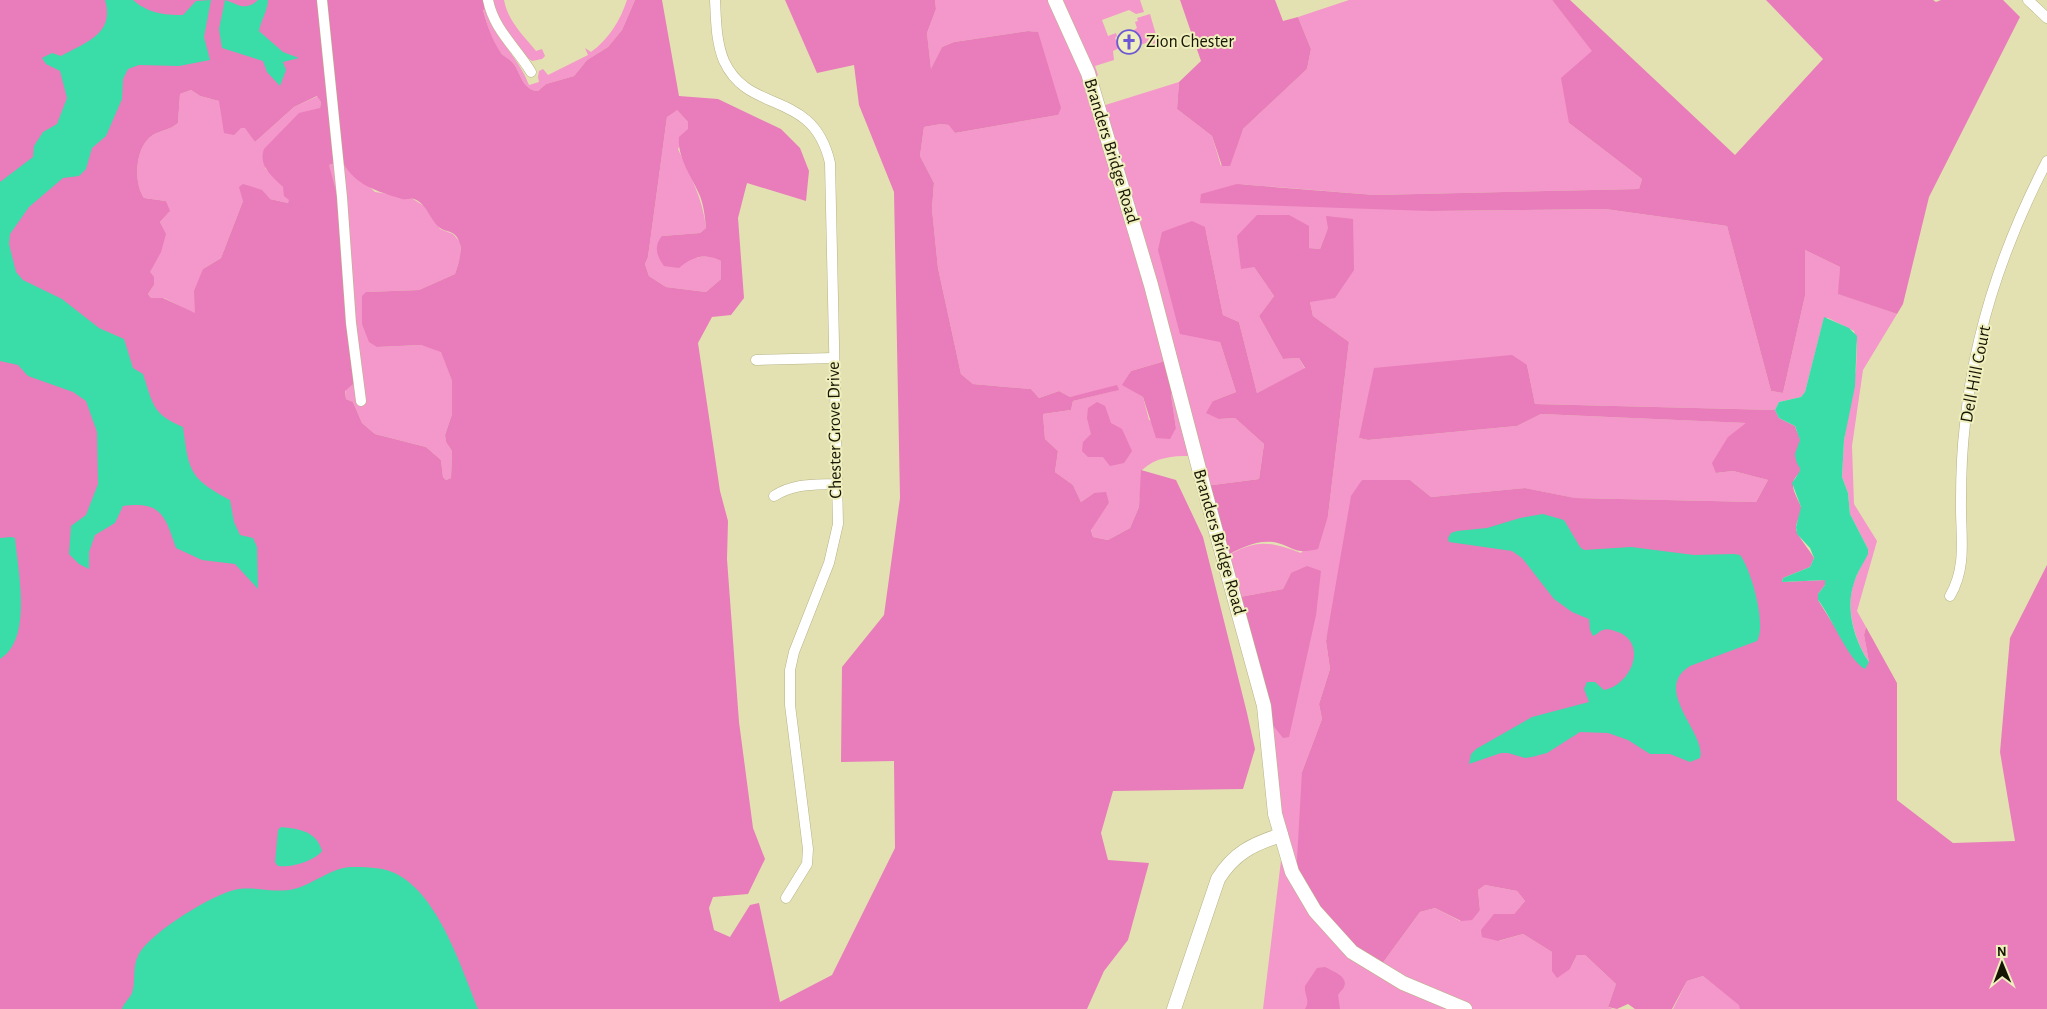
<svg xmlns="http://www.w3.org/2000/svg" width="2047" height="1009" font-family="'Alegreya Sans',sans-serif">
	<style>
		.green { fill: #f497ca }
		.forest { fill: #e97cbb; fill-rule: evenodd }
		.water { fill: #3adca7 }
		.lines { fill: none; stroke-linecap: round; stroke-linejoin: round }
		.street-casing { stroke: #b6b486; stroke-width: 11 }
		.secondary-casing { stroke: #b6b486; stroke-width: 15 }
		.street { stroke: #fff; stroke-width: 10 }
		.secondary { stroke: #fff; stroke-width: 14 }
		.labels { text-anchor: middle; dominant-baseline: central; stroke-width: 4; stroke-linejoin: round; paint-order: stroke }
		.poi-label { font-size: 18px; fill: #171605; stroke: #f0efbe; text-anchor: start }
		.street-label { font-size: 18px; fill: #171605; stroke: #f0efbe }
	</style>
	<rect width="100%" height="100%" fill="#e3e1b2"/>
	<!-- green -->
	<g class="green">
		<path d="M493,0H504C508,21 522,34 536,51L542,49L545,56L542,59L532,61C514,47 497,22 493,0Z"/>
		<path d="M627,0H635L622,30L608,47L587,60L574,76L546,84L538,91C522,90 521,73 513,63C511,60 507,59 504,56C492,45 487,25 483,9H485C494,38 518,56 529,85L539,82L538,77L539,71L543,69L548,75L588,55L585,48L591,52C609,39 620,21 627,0Z"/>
		<path d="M935,0H1050L1083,74L1115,176L1165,361L1131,371L1123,385L1143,397L1149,420L1176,428L1171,395L1174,390L1190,456C1172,456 1156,457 1142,470L1139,507L1130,528L1108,540L1093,537L1091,529L1109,503L1094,493L1081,502L1073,485L1055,472L1058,451L1045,439L1043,414L1071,410L1073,401L1118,390L1070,397L1059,391L1039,398L1031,389L973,384L961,374L938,268L932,209L934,183L920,156L924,127L941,124L950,125L955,133L1058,115L1037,32L1028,31L954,42L942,47L931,70L927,33L936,9Z"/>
		<path d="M1063,0H1140L1144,12L1136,14L1129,10L1102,20L1108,36L1116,33L1117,36L1115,38L1119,48L1113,51L1114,60L1095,66L1098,75L1096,77L1093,76Z"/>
		<path d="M1349,0H1552L1593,51L1569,123L1642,179L1639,189L1375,195L1238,184L1431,211L1605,209L1727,226L1771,391L1783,393L1805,296V250L1840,267L1839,294L1897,314L1863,370L1852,446L1854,504L1877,541L1857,611L1866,627L1864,635L1869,662C1854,640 1845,607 1854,582C1858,570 1865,561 1868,549L1850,514L1848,493L1842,477L1844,440L1856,369L1857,345L1854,331L1828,318H1824L1805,392L1801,397L1779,402L1775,410L1535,404L1527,365L1359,438L1368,440L1517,426L1541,414L1747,423L1716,473L1733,471L1768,480L1756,502L1574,498L1525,488L1431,497L1410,480H1362L1326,641L1330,669L1319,704L1322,719L1302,772L1343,943L1465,1009H1263L1283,844L1267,728L1291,573L1283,589L1235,598L1224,557C1257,540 1266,540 1301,553L1328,516L1349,342L1313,316L1310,302L1328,228L1320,249L1309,248L1254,267L1274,296L1259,316L1283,359L1299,358L1305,369L1257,393L1239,322L1223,315L1205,227L1220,342L1236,392L1213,401L1219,419L1235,418L1264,444L1259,479L1205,486L1099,107L1179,82L1177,109L1212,136L1221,166L1243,129L1307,69L1311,49L1298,17Z"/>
		<path d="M1150,14L1159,45L1148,49L1146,43L1140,45L1134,30L1137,28L1135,22L1138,21L1137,18Z"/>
		<path d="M191,90L200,96L219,101L241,128H246L255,142L294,107L318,96L321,102L320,108L265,168L283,187L290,200L288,203L270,199L243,201L221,258L203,269L195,314L164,298H151L148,294L154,285L150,272L164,231L160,222L169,212L166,201L144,198C133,182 135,146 153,135C162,130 170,130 178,123L180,94Z"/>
		<path d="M676,109L688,122L689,129L678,149C690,175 703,199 706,228L700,233L662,236L692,258L710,256L721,261V279L706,292L666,287L649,276L645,264L648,257L667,117Z"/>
		<path d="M342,161L375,192L396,195L403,199H413L424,206L440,229L453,234L460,242L461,255L455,274L419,290L366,292L377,347L421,345L441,351L452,381V414L445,435L446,442L452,451L451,478L446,480L443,477L441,460L426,447L375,434L362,423L353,402L346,399L329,165Z"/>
		<path d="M1485,885L1517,891L1525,901L1514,914L1499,941L1523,934L1552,952V971L1570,969L1577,955H1585L1616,984L1608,1007L1613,1009H1467L1379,968L1420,912L1435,908L1460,921L1480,910L1478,890Z"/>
		<path d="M1703,976L1740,1005V1009H1673L1687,981Z"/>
	</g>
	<!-- forest -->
	<g class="forest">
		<path d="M0,0H483L485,9L483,10C487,25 492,40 501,53C504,57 510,59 513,63C521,73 522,90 538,91L546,84L574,76L587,60L608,47L622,30L635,0H662L679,96L718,99L781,129L800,148L809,171L806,201L747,183L738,218L744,298L731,315L712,317L698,343L720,491L728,521L727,559L739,722L753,828L765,859L748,894L713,897L709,908L714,930L730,937L750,905L759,903L780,1002L832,975L895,848L894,761L841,762L842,667L884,615L900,498L894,192L859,105L854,65L817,73L785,0H935L936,9L927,33L931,69L942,47L954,42L1028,31L1038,32L1061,108L1058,115L955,133L949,125L941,124L924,127L920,156L934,183L932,209L938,268L961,374L973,384L1031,389L1039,398L1059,391L1070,397L1117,385L1119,390L1073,401L1071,410L1043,414L1045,439L1058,451L1055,472L1073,485L1081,502L1094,493L1106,492L1109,503L1091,530L1093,537L1108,540L1130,528L1139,507L1141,470L1176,480L1203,537L1247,713L1255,749L1243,789L1113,791L1101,833L1108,860L1149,863L1128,940L1104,971L1087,1009H0ZM191,90L200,96L219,101L224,133L234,135L241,128H245L255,142L294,107L317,96L321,102L320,108L299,113L264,149C258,166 272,176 283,187L284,196L289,200L288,203L270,199L262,190L243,184L239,187L243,201L221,258L203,269L194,291L195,313L163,298H151L148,294L154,285V277L150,272L161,252L166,234L160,222L170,211L166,201L144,198C133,182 135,146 153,135C162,130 170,130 178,123L180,94ZM677,110L688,122V129L679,137C677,158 692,177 700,196C704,207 705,217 706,228L700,233L662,236C653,247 657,256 664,266L679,268C693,256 705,253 721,261V279L706,292L666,287L649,276L645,264L648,257L667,117ZM342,161C356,187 378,191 402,199C406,200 410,198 414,199C427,204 430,220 440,228C444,231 450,231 454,234C466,245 459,261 455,274L419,290L366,292L362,296V324L369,342L377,347L421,345L441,352L452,381V414L445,435L446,442L452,451L451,478L446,480L443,477L441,460L426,447L375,434L362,423L353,402L346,399L345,391L353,384L354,376L338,199L329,165Z"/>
		<path d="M1180,0H1275L1283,21L1298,17L1311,49L1307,69L1243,129L1230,166H1222L1212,136L1177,109L1179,82L1201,61Z"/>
		<path d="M1552,0H1570L1735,155L1823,59L1766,0H1933L1936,2L1941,0H2003L2020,17L1929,197L1903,304L1897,314L1838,294L1840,267L1805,250V296L1783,393L1771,391L1727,226L1605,209L1431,211L1200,203L1201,194L1237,184L1375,195L1639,189L1642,179L1569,123L1561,78L1592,51Z"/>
		<path d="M1257,215H1289L1309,226V248L1320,249L1328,228L1326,216L1353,219L1354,270L1335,298L1310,302L1313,316L1349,342L1328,516L1318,549C1291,555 1295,546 1273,542C1255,540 1239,549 1224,557L1205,486L1259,479L1264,444L1235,418L1219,419L1206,413L1213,401L1236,392L1220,342L1180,334L1158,250L1162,232L1192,221L1205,227L1223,315L1239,322L1257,393L1305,368L1299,358L1283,359L1259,316L1274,296L1254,267L1241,269L1237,236Z"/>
		<path d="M1512,355L1527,365L1535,404L1775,410L1779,418L1795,426C1796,430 1799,435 1800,439C1802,448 1793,458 1801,467C1800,474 1798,474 1795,478C1789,487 1798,498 1801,507C1802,515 1797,519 1796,527C1795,534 1810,550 1814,558L1810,567L1783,578L1782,582L1825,580V585L1818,594V600L1856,661L1869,662L1864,635L1866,627L1897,683V800L1953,843L2015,841L2000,752L2010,638L2047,565V1009H1740L1739,1005L1703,976L1687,981L1672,1009H1635L1628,1004L1617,1009L1608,1007L1616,984L1585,955H1577L1570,969L1557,978L1552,971V952L1523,934L1498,941L1482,937L1481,930L1494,914H1514L1525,901L1517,891L1485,885L1478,890L1480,910L1472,920L1461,921L1435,908L1420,912L1379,968L1354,952L1296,877L1302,772L1322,719L1319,704L1330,669L1326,641L1351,496L1362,480H1410L1431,497L1525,488L1575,498L1756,502L1768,480L1733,471L1716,473L1712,463L1728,437L1746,423L1541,414L1517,426L1368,440L1359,438L1374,368Z"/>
		<path d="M1165,361L1174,390L1171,395L1176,428L1170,439L1156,438L1143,397L1122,385L1131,371Z"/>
		<path d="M1097,402L1105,406L1111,423L1122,429L1132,451L1124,463L1110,466L1103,457H1088L1082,451L1083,442L1091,434L1087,418L1088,408Z"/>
		<path d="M1307,566L1321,571L1316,615L1289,737L1283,738L1268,719L1235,598L1283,589L1291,573Z"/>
		<path d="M1325,967C1332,971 1351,977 1343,989C1341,991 1339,993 1338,995L1340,1009H1305C1311,1001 1304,995 1305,986L1317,968Z"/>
	</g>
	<!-- water -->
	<g class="water">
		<path d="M105,0H133C148,13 163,15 183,15L196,1L211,0L204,37L210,60L179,66L139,65L128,69L123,79L122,99L106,136L92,148L86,169L79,176L63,178L29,207L10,234L9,244L16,272L23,280L62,299L99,328L124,339L133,368L143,374C153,404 152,414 183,427C189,471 189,478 230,500L234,522L240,535L253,538L257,547L258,589L235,564L202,560L176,548C165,516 162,501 123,506L115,523L95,535L89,552V569L79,564L69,554L71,526L86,515L98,484L97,432L86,401L73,392L28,376L18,365L0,361V182L33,157L34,146L43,132L57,124L67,98L60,71L46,64L42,58L52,53L61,56C86,42 115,34 105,0Z"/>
		<path d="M225,0C238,4 245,12 258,0H268C268,10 261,20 259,31L283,52L299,58L283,62L286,70L280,86L267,72L263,61L222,48L219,29Z"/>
		<path d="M1824,317L1849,328L1857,336L1855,386L1844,440L1842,477L1848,493L1850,514L1868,549V554C1863,564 1857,572 1854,583C1845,608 1854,640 1869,662L1865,669C1848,660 1831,616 1818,600V594L1825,585V580L1782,582L1783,578L1810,567L1814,558L1810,548L1797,534L1796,527L1801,507L1792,483C1807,462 1797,474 1795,454L1800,440L1795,426L1779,418L1775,410L1779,402L1801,397L1805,392Z"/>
		<path d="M1543,514L1564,520L1580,547L1584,550L1631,547L1694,555L1734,554L1740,555C1751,569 1767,625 1757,641L1690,666C1651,690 1707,733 1700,758L1690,762L1670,754H1650L1628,740L1608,733L1580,732L1547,753L1532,757L1525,758L1508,753H1501L1469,764L1471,754L1476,749L1532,717L1589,702L1584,689L1587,682H1595L1604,690C1630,686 1649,644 1618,632C1614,631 1608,628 1603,630C1599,631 1598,634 1593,636L1590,630L1589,619L1572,612L1554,599L1522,558L1512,551L1449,542L1448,538L1451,533L1457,531L1487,528L1520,518Z"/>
		<path d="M11,537L15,538C18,572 33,639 0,659V538Z"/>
		<path d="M281,827C300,829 316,831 322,851C314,861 291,868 278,866L275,862L278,830Z"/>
		<path d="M350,867C365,867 379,867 392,872C437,890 461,967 478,1009H122C124,1003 129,999 132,993C136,982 132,968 138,956C148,934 210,896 234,890C253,885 274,894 294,889C314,884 329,869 350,867Z"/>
	</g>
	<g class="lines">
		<!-- street casing -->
		<g class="street-casing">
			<g id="street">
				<path d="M322,0L342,197L351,323L361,401"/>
				<path d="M488,0C494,30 516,47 531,72"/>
				<path d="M715,0C716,20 716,42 724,61C749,116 813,88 830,163L838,524L829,563L794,652L790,670V705L808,849L807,864L786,898"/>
				<path d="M2028,0L2047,18"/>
				<path d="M756,360L834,358"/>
				<path d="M774,496C794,483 814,485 837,484"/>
				<path d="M1950,596C1968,565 1960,533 1961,500C1961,474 1962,449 1965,424C1974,333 2005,242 2047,161"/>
			</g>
		</g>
		<!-- secondary casing -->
		<g class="secondary-casing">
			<g id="secondary">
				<path d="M1055,0L1088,73L1151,285L1204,488L1264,706L1275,814L1292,872L1315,911L1352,952L1403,983L1465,1009"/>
				<path d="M1174,1009L1218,879C1234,853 1253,844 1281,835"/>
			</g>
		</g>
		<!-- street -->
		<use href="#street" class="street"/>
		<!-- secondary -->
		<use href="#secondary" class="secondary"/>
	</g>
	<!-- icons -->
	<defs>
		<g id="church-ring" transform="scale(1.25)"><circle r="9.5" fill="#f0efbe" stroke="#6c59d3" stroke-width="1.5"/><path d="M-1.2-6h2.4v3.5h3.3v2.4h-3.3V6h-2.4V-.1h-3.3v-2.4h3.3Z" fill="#6c59d3"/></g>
	</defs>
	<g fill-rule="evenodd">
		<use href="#church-ring" x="1129" y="42"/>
	</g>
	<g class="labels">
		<!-- poi labels -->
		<g class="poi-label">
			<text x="1146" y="42">Zion Chester</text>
		</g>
		<!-- street labels -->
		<g class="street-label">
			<text transform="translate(1111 151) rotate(73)">Branders Bridge Road</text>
			<text transform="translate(1976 374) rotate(-79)">Dell Hill Court</text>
			<text transform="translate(835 430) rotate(-91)">Chester Grove Drive</text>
			<text transform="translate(1219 542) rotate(74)">Branders Bridge Road</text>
		</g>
	</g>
	<!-- north arrow -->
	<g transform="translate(2002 964) rotate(359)" stroke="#f0efbe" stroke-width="4" paint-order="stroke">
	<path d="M0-4L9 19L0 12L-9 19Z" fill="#171605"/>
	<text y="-8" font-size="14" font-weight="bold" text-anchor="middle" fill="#171605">N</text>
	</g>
</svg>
